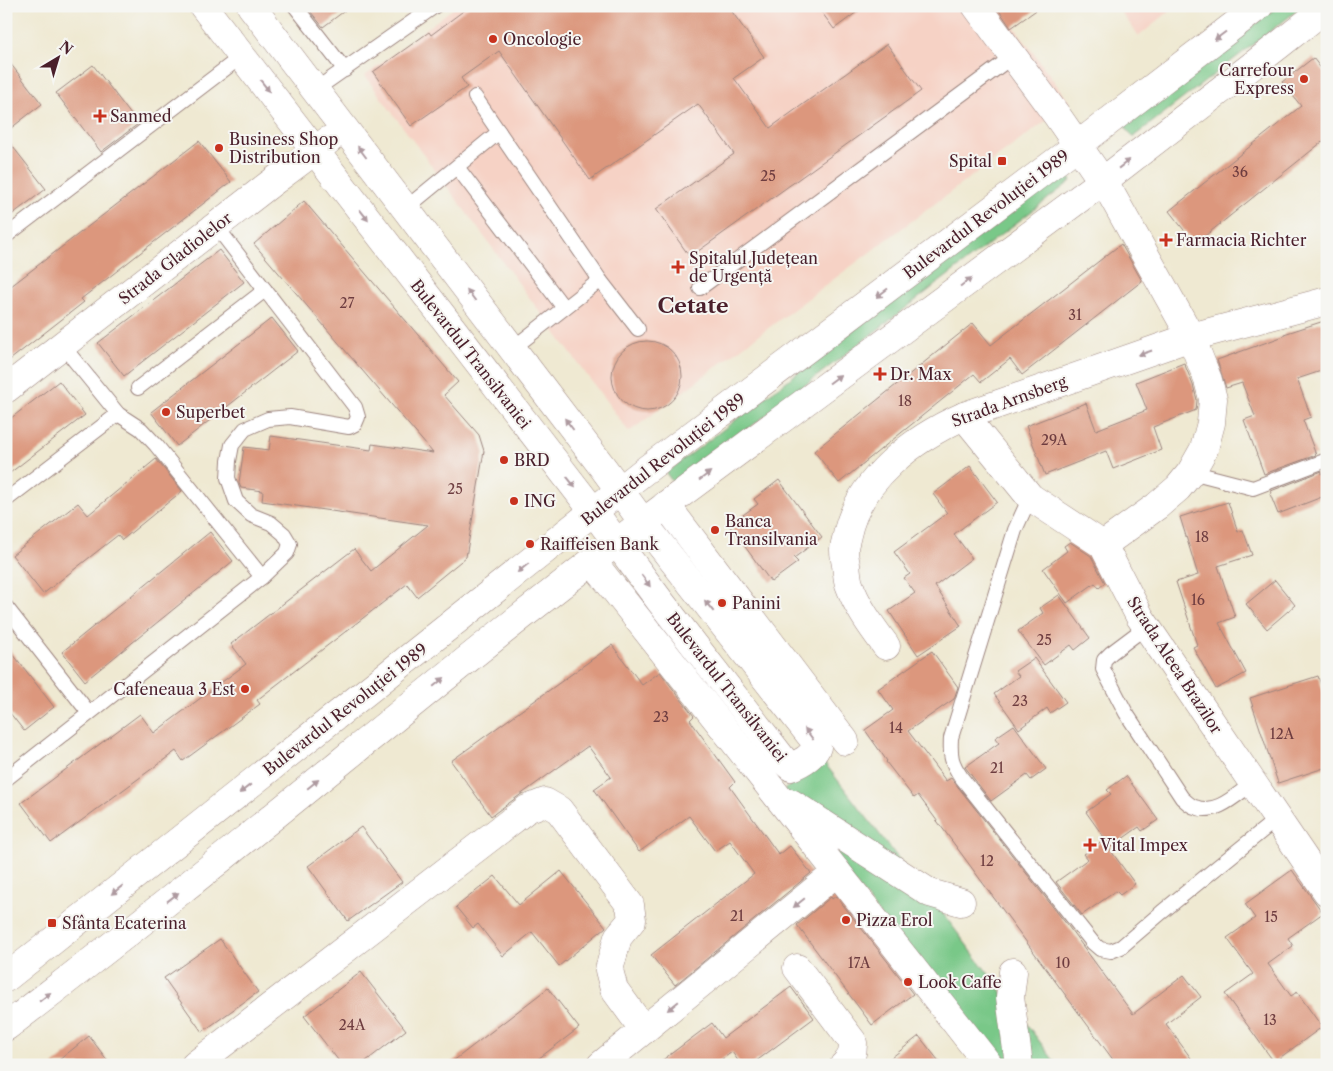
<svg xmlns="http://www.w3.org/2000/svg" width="1333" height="1071" font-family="'Libre Caslon Text',serif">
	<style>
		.built { fill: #f6d2c5 }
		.green { fill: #79c888; stroke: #62745a }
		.building { fill: #dc977d }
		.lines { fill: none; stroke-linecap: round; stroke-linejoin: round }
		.lane-casing { stroke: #9c847e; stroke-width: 16 }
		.street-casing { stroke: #9c847e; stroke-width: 29 }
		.secondary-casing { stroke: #9c847e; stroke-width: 29 }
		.lane { stroke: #fff; stroke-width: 14 }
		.street { stroke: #fff; stroke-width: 28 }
		.secondary { stroke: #fff; stroke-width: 28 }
		.oneway { fill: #ae9aa0 }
		.poi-dot { fill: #c8321e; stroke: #f6f6f2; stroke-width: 2 }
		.labels { text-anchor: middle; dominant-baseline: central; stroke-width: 4; stroke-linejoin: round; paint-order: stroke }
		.number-label { font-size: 14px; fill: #6e3d40 }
		.poi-label { font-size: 16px; fill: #4a1f2b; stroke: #f6f6f2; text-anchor: start }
		.street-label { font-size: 16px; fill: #4a1f2b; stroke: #f6f6f2 }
		.district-label { font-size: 21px; font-weight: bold; fill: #4a1f2b; stroke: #f6f6f2 }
	</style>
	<rect width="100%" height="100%" fill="#f6f6f2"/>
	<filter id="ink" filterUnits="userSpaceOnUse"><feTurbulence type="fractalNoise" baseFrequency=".02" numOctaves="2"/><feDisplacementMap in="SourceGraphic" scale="10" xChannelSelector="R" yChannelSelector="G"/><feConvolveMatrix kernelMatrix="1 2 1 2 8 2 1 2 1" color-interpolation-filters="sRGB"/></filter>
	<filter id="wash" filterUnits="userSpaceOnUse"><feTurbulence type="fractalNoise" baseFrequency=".0096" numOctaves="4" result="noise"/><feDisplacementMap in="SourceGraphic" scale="20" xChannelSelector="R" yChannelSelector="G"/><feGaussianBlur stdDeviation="1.12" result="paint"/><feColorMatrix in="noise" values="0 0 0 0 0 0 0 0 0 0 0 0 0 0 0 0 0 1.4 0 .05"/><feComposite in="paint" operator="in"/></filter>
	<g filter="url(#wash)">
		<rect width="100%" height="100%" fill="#efe9d2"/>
		<!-- built -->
		<g class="built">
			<path d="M456,6H999L1070,103L629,432L365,76Z"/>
			<path d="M1116,6H1176L1139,36Z"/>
		</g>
		<!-- green -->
		<g class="green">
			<path d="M1279,6H1303L1133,137L1124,125Z"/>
			<path d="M1064,170L1071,181L675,485L666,473Z"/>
			<path d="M823,761L908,871L784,790Z"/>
			<path d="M809,825L938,907L1003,993L1011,1065H998Z"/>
			<path d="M1020,1015L1057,1065H1026Z"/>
		</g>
		<g id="blocks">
			<!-- building -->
			<g class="building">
				<path d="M306,6H351L323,27Z"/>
				<path d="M470,6H728L764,57L734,78L770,128L887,44L921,91L690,257L656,209L734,154L698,104L590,180L499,51L461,78L467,87L411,126L373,72L429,32L431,35Z"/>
				<path d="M817,6H865L834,29Z"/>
				<path d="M996,6H1042L1011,28Z"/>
				<path d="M6,58L42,104L6,132Z"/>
				<path d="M1313,58L1327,76V138L1195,244L1169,211L1301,106L1282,82Z"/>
				<path d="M93,65L138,124L101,152L56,93Z"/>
				<path d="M6,138L46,189L6,219Z"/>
				<path d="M199,141L231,182L81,299L84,302L6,363V290Z"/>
				<path d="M304,201L458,382L444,395L479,435L484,451L466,557L417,597L407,584L257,700L260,704L183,761L176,751L51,843L21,803L140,714L154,733L246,664L231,644L354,549L371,571L428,525L262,501L263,491L241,488L239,483L244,447L269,450L271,436L371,450L372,444L433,453L254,244Z"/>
				<path d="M1121,244L1142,281L1022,375L1010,359L981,382L974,374L839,483L814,451L973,323L991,345Z"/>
				<path d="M219,250L244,282L124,376L98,343Z"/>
				<path d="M272,318L298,351L177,446L151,412Z"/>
				<path d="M1327,320V369L1297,379L1311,417L1303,420L1316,455L1264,474L1244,420L1255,416L1242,383L1226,388L1217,360L1284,336V334Z"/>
				<circle cx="647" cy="376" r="35"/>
				<path d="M1184,363L1193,385L1197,400L1196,410L1153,427L1161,450L1113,469L1106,451L1045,475L1026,426L1086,403L1096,430L1147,410L1136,382Z"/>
				<path d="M59,381L85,415L6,476V422Z"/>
				<path d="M156,459L182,491L122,540L118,535L43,594L12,555L78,503L88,515Z"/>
				<path d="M970,466L997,502L954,534L972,558L935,586L961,626L918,655L889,611L915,593L904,578L910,574L894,552L947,513L933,494Z"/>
				<path d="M1322,471V474L1327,472V495L1278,514L1270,494L1272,493L1271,491Z"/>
				<path d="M779,480L822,537L794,558L798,562L771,582L729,525L758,504L754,499Z"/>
				<path d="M1228,502L1238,532L1243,530L1252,555L1218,566L1235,617L1219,623L1246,673L1216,689L1193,647L1197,645L1176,582L1198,575L1180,517Z"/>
				<path d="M210,532L233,561L85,681L62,652Z"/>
				<path d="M1070,542L1091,556L1105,583L1099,588L1095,583L1067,603L1043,569L1067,551L1064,546Z"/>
				<path d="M1275,580L1295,605L1267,629L1246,604Z"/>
				<path d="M1059,595L1090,638L1075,650L1071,645L1044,665L1018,631L1043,613L1040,608Z"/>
				<path d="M6,645L54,707L24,731L6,708Z"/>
				<path d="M612,645L642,685L660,672L694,716L690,720L735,782L730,787L779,855L790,846L811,873L675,985L651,955L754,874L730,841L715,851L689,816L639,852L594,789L611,777L588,746L491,816L451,761Z"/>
				<path d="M932,651L958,687L954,699L908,731L946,781L951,778L1068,926L1133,1014L1184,975L1201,997L1166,1024L1196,1065H1117L918,795L914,798L886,762L887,761L865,730L893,710L878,689Z"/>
				<path d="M1034,658L1066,702L1050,713L1047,708L1019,729L994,694L1019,676L1015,671Z"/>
				<path d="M1318,676L1327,702V767L1278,783L1250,698Z"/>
				<path d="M1014,725L1046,769L1031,780L1027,775L991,801L965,767L999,743L995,738Z"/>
				<path d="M1126,776L1158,820L1142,831L1139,827L1111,847L1086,812L1111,794L1107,790Z"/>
				<path d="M361,827L402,882L348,921L308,866Z"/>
				<path d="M1103,840L1135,884L1120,895L1116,891L1082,915L1056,882L1088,859L1084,854Z"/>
				<path d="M1292,870L1323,913L1288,938L1293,946L1268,964L1291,996L1297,992L1322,1027L1274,1062L1225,994L1253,974L1227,938L1255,918L1245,904Z"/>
				<path d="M561,871L606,927L559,966L532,932L503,956L478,924L473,928L456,907L495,876L519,905Z"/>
				<path d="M836,896L913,994L872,1025L797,925L831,897L832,899Z"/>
				<path d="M220,939L258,992L202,1032L164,978Z"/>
				<path d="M361,972L406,1030L361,1065H342L304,1016Z"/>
				<path d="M791,987L814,1018L751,1065H741L732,1052L714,1065H656L712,1023L723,1038Z"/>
				<path d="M548,988L579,1028L530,1065H448Z"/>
				<path d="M89,1036L111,1065H53Z"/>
				<path d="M919,1036L942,1065H882Z"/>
			</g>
		</g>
	</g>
	<g filter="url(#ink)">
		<use href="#blocks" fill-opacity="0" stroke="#9c847e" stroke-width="1"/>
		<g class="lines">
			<!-- lane casing -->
			<g class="lane-casing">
				<g id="lane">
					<path d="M295,6L345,70"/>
					<path d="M315,90L435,6"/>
					<path d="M475,97L600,280L638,329"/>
					<path d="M457,167L564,308"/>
					<path d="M405,209L499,132"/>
					<path d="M6,236L242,56"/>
					<path d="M700,288L1013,56"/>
					<path d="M62,345L118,414L141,429L156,445L262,577"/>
					<path d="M512,349L600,280"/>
					<path d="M138,388L265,290"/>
					<path d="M1191,472L1253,488L1327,460"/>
					<path d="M1030,497L1015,530L951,738C950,756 951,762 961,777L1093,943L1100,949L1111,951L1121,947L1162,912L1278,818"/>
					<path d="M6,500L118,414"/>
					<path d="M6,607L89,713"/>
					<path d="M1147,626L1111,653L1104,660L1103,669L1126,713L1182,798C1186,801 1190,806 1195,807C1216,816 1237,794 1253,783"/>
					<path d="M6,779L262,577L287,553L290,544L284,534L271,523L251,515L236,501L228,478L229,461L232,445L245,429L268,419L290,417L349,427L355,424L358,417L355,407L216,226"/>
				</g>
			</g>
			<!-- street casing -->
			<g class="street-casing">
				<g id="street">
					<path d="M203,6L594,512L660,601L785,762L791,767C801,763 812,757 817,747L814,740L645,525L604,469L251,6"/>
					<path d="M976,6L1058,117L1110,192L1191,337L1208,380L1213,399L1211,423L1204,449L1191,472L1178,488L1157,506L1103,545"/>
					<path d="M6,389L270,184L329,140"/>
					<path d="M964,416L1030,497L1103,545L1140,617L1327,892"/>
					<path d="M666,505L845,741"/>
					<path d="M592,561L989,1065"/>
					<path d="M886,646C872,627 857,607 849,584C847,578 847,571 846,565C845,560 844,555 844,550C844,545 846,540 847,535C859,479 914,438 964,416L1191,337L1327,301"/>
					<path d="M791,803L930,893L961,902"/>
					<path d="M797,968L853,1042C853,1052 852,1058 844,1065"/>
					<path d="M1013,972L1010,997L1019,1065"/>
					<path d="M195,1065L527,809L545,802L559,810L630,905L632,920L618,937L609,970L614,989L644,1030"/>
					<path d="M601,1065L837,872"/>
				</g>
			</g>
			<!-- secondary casing -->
			<g class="secondary-casing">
				<g id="secondary">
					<path d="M666,505L1103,181L1279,45L1327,7"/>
					<path d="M6,978L643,472L1078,145L1259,6"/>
					<path d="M6,1027C63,983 121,939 177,894C341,764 500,628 668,504"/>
				</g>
			</g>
			<!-- lane -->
			<use href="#lane" class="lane"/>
			<!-- street -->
			<use href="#street" class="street"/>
			<!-- secondary -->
			<use href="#secondary" class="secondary"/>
		</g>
		<!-- one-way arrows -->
		<defs><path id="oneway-solid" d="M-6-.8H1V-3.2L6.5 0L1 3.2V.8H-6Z" transform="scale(1.25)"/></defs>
		<g class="oneway">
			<use href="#oneway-solid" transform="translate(1220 36) rotate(143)"/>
			<use href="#oneway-solid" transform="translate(265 86) rotate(52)"/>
			<use href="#oneway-solid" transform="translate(362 152) rotate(-127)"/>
			<use href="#oneway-solid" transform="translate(1124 164) rotate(-38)"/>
			<use href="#oneway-solid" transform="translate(364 215) rotate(52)"/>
			<use href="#oneway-solid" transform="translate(966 282) rotate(-37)"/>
			<use href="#oneway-solid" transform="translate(882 293) rotate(143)"/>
			<use href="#oneway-solid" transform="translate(471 295) rotate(-127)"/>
			<use href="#oneway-solid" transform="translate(1145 353) rotate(161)"/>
			<use href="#oneway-solid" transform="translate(835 379) rotate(-37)"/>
			<use href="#oneway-solid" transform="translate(569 424) rotate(-127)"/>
			<use href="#oneway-solid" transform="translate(705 476) rotate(-37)"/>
			<use href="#oneway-solid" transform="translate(571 482) rotate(52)"/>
			<use href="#oneway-solid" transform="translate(523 568) rotate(141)"/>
			<use href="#oneway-solid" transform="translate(646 581) rotate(54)"/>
			<use href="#oneway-solid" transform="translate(709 606) rotate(-128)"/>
			<use href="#oneway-solid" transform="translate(439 682) rotate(-39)"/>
			<use href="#oneway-solid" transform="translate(809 734) rotate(-127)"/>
			<use href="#oneway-solid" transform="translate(313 784) rotate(-39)"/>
			<use href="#oneway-solid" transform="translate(245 789) rotate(142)"/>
			<use href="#oneway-solid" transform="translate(117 890) rotate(142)"/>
			<use href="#oneway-solid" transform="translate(173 897) rotate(-38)"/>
			<use href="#oneway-solid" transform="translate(799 903) rotate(141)"/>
			<use href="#oneway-solid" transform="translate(45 997) rotate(-38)"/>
			<use href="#oneway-solid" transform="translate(673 1006) rotate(141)"/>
		</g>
	</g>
	<!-- markers -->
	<g class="poi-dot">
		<circle cx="493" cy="39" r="5"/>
		<circle cx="1304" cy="79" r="5"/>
		<path d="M97.5 108.5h5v5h5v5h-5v5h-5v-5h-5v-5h5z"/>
		<circle cx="219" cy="148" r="5"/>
		<rect x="997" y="156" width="10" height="10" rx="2.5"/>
		<path d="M1163.5 232.5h5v5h5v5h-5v5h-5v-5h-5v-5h5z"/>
		<path d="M675.5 259.5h5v5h5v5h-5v5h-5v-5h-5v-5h5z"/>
		<path d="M877.5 366.5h5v5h5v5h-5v5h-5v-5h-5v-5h5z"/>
		<circle cx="166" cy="412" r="5"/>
		<circle cx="504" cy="460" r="5"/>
		<circle cx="514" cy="501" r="5"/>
		<circle cx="715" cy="530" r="5"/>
		<circle cx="530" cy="544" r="5"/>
		<circle cx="722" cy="603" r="5"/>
		<circle cx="245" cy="689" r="5"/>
		<path d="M1087.5 837.5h5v5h5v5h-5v5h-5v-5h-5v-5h5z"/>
		<circle cx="846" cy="920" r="5"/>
		<rect x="47" y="918" width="10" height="10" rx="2.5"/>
		<circle cx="908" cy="982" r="5"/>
	</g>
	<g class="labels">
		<!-- number labels -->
		<g class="number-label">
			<text x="1240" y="172">36</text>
			<text x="768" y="176">25</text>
			<text x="347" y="303">27</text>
			<text x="1075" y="315">31</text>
			<text x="905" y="401">18</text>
			<text x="1054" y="440">29A</text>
			<text x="455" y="489">25</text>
			<text x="1202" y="537">18</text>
			<text x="1198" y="600">16</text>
			<text x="1044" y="640">25</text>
			<text x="1020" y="701">23</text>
			<text x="661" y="717">23</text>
			<text x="896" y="728">14</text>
			<text x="1282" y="734">12A</text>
			<text x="997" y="768">21</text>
			<text x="987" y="861">12</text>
			<text x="737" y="916">21</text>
			<text x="1271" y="917">15</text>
			<text x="859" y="963">17A</text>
			<text x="1063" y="963">10</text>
			<text x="1270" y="1020">13</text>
			<text x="352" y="1025">24A</text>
		</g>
		<!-- poi labels -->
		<g class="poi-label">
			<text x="503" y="39">Oncologie</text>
			<text x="1294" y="70" text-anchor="end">Carrefour<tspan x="1294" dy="18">Express</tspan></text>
			<text x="110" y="116">Sanmed</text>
			<text x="229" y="139">Business Shop<tspan x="229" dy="18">Distribution</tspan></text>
			<text x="992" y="161" text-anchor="end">Spital</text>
			<text x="1176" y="240">Farmacia Richter</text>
			<text x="689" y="258">Spitalul Județean<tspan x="689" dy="18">de Urgență</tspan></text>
			<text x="890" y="374">Dr. Max</text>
			<text x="176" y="412">Superbet</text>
			<text x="514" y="460">BRD</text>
			<text x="524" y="501">ING</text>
			<text x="725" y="521">Banca<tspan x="725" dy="18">Transilvania</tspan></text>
			<text x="540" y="544">Raiffeisen Bank</text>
			<text x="732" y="603">Panini</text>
			<text x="235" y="689" text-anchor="end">Cafeneaua 3 Est</text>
			<text x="1100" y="845">Vital Impex</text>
			<text x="856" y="920">Pizza Erol</text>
			<text x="62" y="923">Sfânta Ecaterina</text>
			<text x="918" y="982">Look Caffe</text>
		</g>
		<!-- street labels -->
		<g class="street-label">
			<text transform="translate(986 214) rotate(-37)">Bulevardul Revoluției 1989</text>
			<text transform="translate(175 258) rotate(-38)">Strada Gladiolelor</text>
			<text transform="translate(471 354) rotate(52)">Bulevardul Transilvaniei</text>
			<text transform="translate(1009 401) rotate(-20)">Strada Arnsberg</text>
			<text transform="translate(663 459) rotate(-38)">Bulevardul Revoluției 1989</text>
			<text transform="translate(1175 665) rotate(57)">Strada Aleea Brazilor</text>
			<text transform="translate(727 687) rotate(52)">Bulevardul Transilvaniei</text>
			<text transform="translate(345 709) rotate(-38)">Bulevardul Revoluției 1989</text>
		</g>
		<!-- district labels -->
		<g class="district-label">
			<text x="693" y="305">Cetate</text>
		</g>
	</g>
	<!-- margin -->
	<rect width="1333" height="1071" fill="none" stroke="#f6f6f2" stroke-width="25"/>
	<!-- north arrow -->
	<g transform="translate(58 58) rotate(38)" stroke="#f6f6f2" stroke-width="4" paint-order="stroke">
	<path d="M0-4L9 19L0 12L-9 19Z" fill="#4a1f2b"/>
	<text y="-8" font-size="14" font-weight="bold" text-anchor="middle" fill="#4a1f2b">N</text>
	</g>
</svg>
